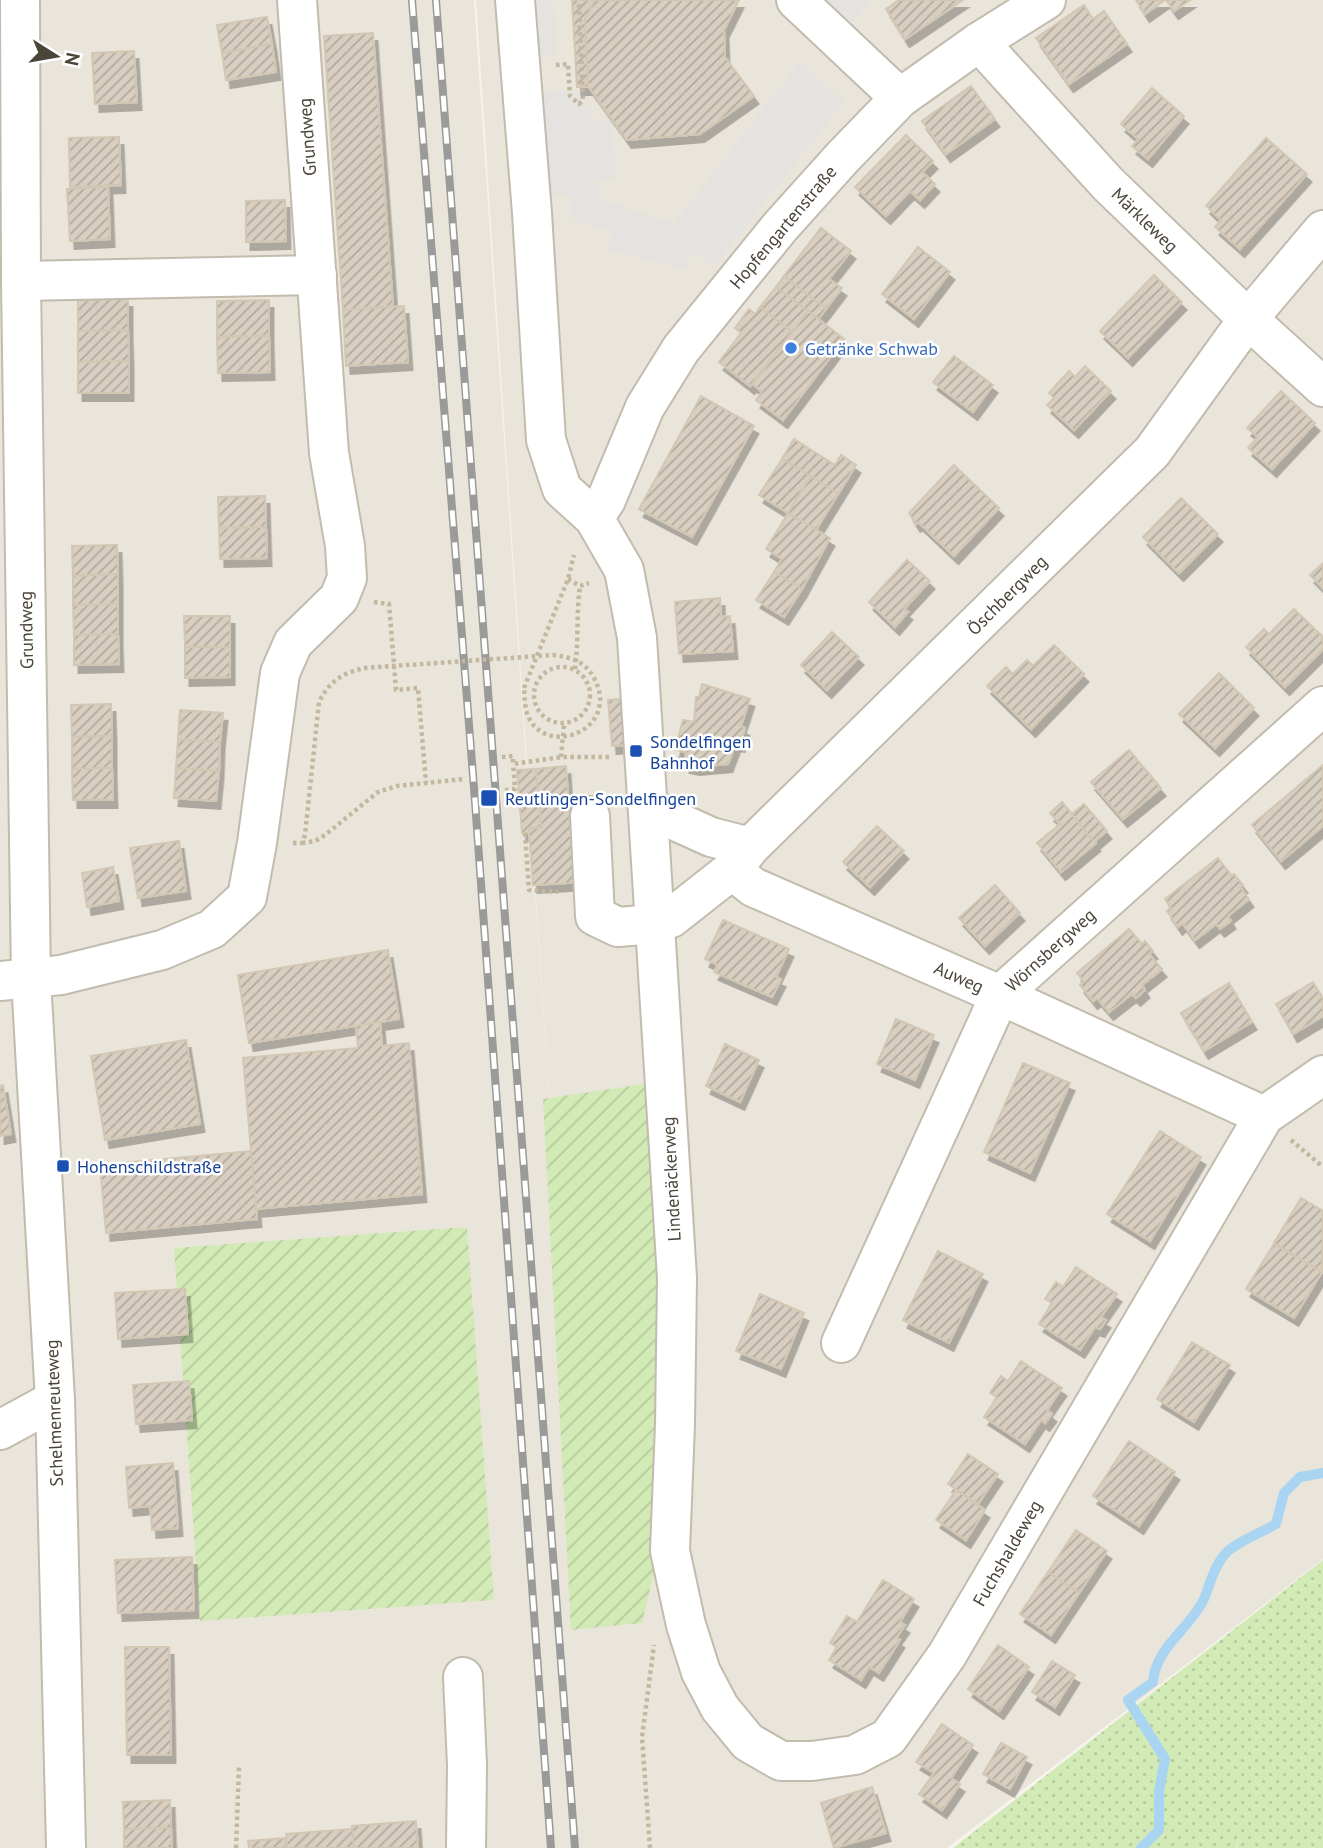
<svg xmlns="http://www.w3.org/2000/svg" width="1323" height="1848" font-family="'PT Sans',sans-serif">
	<style>
		.residential { fill: #eae5da }
		.grass { fill: url(#grass-dots) }
		.garden { fill: url(#garden-furrows) }
		.parking { fill: #e5e3e0 }
		.lines { fill: none; stroke-linecap: round; stroke-linejoin: round }
		.stream { stroke: #a9d4f2; stroke-width: 10 }
		.building { fill: url(#building-hatch); stroke: #d3c7b4; stroke-width: 2; filter: url(#shadow) }
		.minor-casing { stroke: #c2bbae; stroke-width: 42 }
		.path { stroke: #c4b79f; stroke-width: 4.5; stroke-dasharray: 3.5 3.5; stroke-linecap: butt }
		.minor { stroke: #fff; stroke-width: 38 }
		.rail-casing { stroke: #9a9a9a; stroke-width: 8 }
		.rail { stroke: #fff; stroke-width: 5; stroke-dasharray: 16; stroke-linecap: butt }
		.path-bridge { stroke: #c4b79f; stroke-width: 4.5; stroke-dasharray: 3.5 3.5; stroke-linecap: butt }
		.shop-dot { fill: #3f7fe0; stroke: #fff; stroke-width: 2.5 }
		.transit-dot { fill: #1a4fb4; stroke: #fff; stroke-width: 2.5 }
		.labels { text-anchor: middle; dominant-baseline: central; stroke-width: 5; stroke-linejoin: round; paint-order: stroke }
		.street-label { font-size: 18px; fill: #4b4439; stroke: #fff }
		.shop-label { font-size: 18px; fill: #366cbe; stroke: #fff; text-anchor: start }
		.transit-label { font-size: 18px; fill: #164399; stroke: #fff; text-anchor: start }
	</style>
	<defs>
		<pattern id="grass-dots" width="8" height="8" patternUnits="userSpaceOnUse" patternTransform="scale(1.75)"><rect width="8" height="8" fill="#d2eab5"/><path d="M2 2h.1M6 6h.1" fill="none" stroke="#b6ca9c" stroke-width="1.8" stroke-linecap="round"/></pattern>
		<pattern id="garden-furrows" width="10" height="10" patternUnits="userSpaceOnUse" patternTransform="scale(1.75)"><rect width="10" height="10" fill="#d2eab5"/><path d="M-1 1l2-2M0 10L10 0M9 11l2-2" fill="none" stroke="#b6ca9c"/></pattern>
		<pattern id="building-hatch" width="6" height="6" patternUnits="userSpaceOnUse" patternTransform="scale(1.75)"><rect width="6" height="6" fill="#d8cfc1"/><path d="M-1 1l2-2M0 6l6-6M5 7l2-2" fill="none" stroke="#b1aa9e"/></pattern>
		<filter id="shadow"><feDropShadow dx="4.5" dy="8" stdDeviation="0" flood-color="#0004"/></filter>
	</defs>
	<rect width="100%" height="100%" fill="#f6f3ec"/>
	<!-- residential -->
	<path class="residential" d="M0,0H474L557,1213L476,0H1323V1559L947,1848H0Z"/>
	<!-- grass -->
	<path class="grass" d="M1323,1560V1848H1237L1239,1835L1236,1848H953Z"/>
	<!-- garden -->
	<g class="garden">
		<path d="M664,1081L659,1550L642,1623L571,1630L543,1099Z"/>
		<path d="M467,1227L494,1600L200,1621L174,1248Z"/>
	</g>
	<!-- parking -->
	<g class="parking">
		<path d="M525,0H553L557,55L529,56Z"/>
		<path d="M781,0H872L831,45Z"/>
		<path d="M799,62L845,101L713,267L691,251L686,270L608,250L612,231L571,220L569,195L550,196L544,92L564,90L587,95L594,121L612,120L616,179L599,181L602,200L674,223Z"/>
	</g>
	<g class="lines">
		<!-- stream -->
		<path class="stream" d="M1141,1848L1159,1830V1791L1165,1759L1128,1700L1153,1682C1156,1646 1190,1629 1204,1599C1210,1584 1215,1563 1228,1551C1241,1540 1261,1533 1276,1524L1284,1493L1300,1477L1323,1473"/>
	</g>
	<!-- building -->
	<g class="building">
		<path d="M572,0H634L621,87H577Z"/>
		<path d="M595,0H739L724,30L725,57L754,96L700,134L627,140L588,86L585,19Z"/>
		<path d="M899,0H963L905,39L886,9Z"/>
		<path d="M1136,0H1165L1145,14Z"/>
		<path d="M1166,0H1190L1174,11Z"/>
		<path d="M1084,5L1093,19L1104,11L1127,44L1069,84L1036,38Z"/>
		<path d="M267,17L272,44L222,53L217,25Z"/>
		<path d="M373,33L393,306L343,310L324,36Z"/>
		<path d="M272,44L276,72L226,80L222,53Z"/>
		<path d="M134,51L137,102L95,104L92,53Z"/>
		<path d="M971,86L995,119L946,154L922,121Z"/>
		<path d="M1152,88L1184,116L1148,159L1132,146L1138,139L1121,124Z"/>
		<path d="M906,135L933,161L922,172L935,184L920,200L910,191L886,216L855,187Z"/>
		<path d="M119,137L121,185L70,187L69,138Z"/>
		<path d="M1266,138L1307,174L1240,249L1215,227L1221,220L1206,206Z"/>
		<path d="M108,187L110,239L70,241L67,189Z"/>
		<path d="M285,200L286,241L246,242V201Z"/>
		<path d="M821,228L851,251L829,279L842,288L826,309L784,276Z"/>
		<path d="M918,247L950,272L914,319L882,294Z"/>
		<path d="M1154,275L1182,302L1128,358L1100,331Z"/>
		<path d="M784,276L826,309L818,319L776,287Z"/>
		<path d="M776,287L808,311L792,332L760,307Z"/>
		<path d="M128,299V330L78,331V300Z"/>
		<path d="M269,300V336L217,337V301Z"/>
		<path d="M404,306L408,362L346,366L343,310Z"/>
		<path d="M760,307L792,332L750,386L719,362L741,333L735,328L749,309L755,314Z"/>
		<path d="M808,311L844,339L783,420L756,400L762,392L753,384Z"/>
		<path d="M128,330L129,361L78,362V331Z"/>
		<path d="M269,336L270,372L218,373L217,337Z"/>
		<path d="M954,356L993,385L973,412L933,382Z"/>
		<path d="M129,361V393H78V362Z"/>
		<path d="M1085,366L1111,391L1074,430L1047,405L1054,398L1049,393L1069,371L1075,377Z"/>
		<path d="M1281,391L1315,423L1272,469L1248,448L1258,437L1247,428Z"/>
		<path d="M701,396L754,426L692,537L639,509Z"/>
		<path d="M794,439L835,465L841,455L856,465L838,494L782,459Z"/>
		<path d="M782,459L811,476L788,513L759,495Z"/>
		<path d="M954,465L999,508L954,556L918,522L916,524L909,513Z"/>
		<path d="M811,476L838,494L816,530L788,513Z"/>
		<path d="M265,496L266,527L219,528L218,497Z"/>
		<path d="M1181,498L1218,534L1179,573L1143,537Z"/>
		<path d="M788,513L830,538L802,589L774,572L782,559L766,549Z"/>
		<path d="M266,527L267,558L220,559L219,528Z"/>
		<path d="M117,545L118,574L73,576L72,546Z"/>
		<path d="M907,560L930,581L904,609L908,612L895,627L869,602Z"/>
		<path d="M1323,563V588L1310,575Z"/>
		<path d="M774,572L802,589L784,617L756,600Z"/>
		<path d="M118,574V604L73,605V576Z"/>
		<path d="M720,598L721,617L730,616L733,651L679,654L675,602Z"/>
		<path d="M118,604V634L74,635L73,605Z"/>
		<path d="M1294,609L1323,637V649L1285,687L1246,647L1264,629L1269,634Z"/>
		<path d="M184,616H230V647H185Z"/>
		<path d="M832,632L859,657L827,690L801,665Z"/>
		<path d="M118,634L119,664L74,665V635Z"/>
		<path d="M1054,645L1084,674L1031,729L987,686L1006,667L1013,674L1027,660L1033,666Z"/>
		<path d="M185,647H230V677L185,678Z"/>
		<path d="M1219,673L1254,708L1215,748L1179,714Z"/>
		<path d="M702,684L750,699L741,726L745,728L740,744L736,743L728,764L695,767L685,765L686,752L675,750L683,720L694,722L696,697H699Z"/>
		<path d="M623,699L627,745L612,746L608,700Z"/>
		<path d="M111,704L112,736L72,737L71,705Z"/>
		<path d="M180,710L223,713L220,742L178,739Z"/>
		<path d="M112,736V768L72,769V737Z"/>
		<path d="M178,739L220,742L219,771L176,768Z"/>
		<path d="M1129,750L1161,788L1123,819L1091,782Z"/>
		<path d="M1323,765V826L1281,861L1252,825Z"/>
		<path d="M566,766L570,825L580,824L584,882L533,885L529,828L541,827L536,769Z"/>
		<path d="M112,768L113,800H73L72,769Z"/>
		<path d="M176,768L219,771L216,801L174,798Z"/>
		<path d="M536,769L541,827L529,828V833H522L517,770Z"/>
		<path d="M1062,802L1096,843L1061,872L1037,843L1060,824L1050,813Z"/>
		<path d="M1084,804L1107,831L1094,842L1072,814Z"/>
		<path d="M877,826L904,851L870,887L843,862Z"/>
		<path d="M179,841L186,891L138,898L130,848Z"/>
		<path d="M1218,858L1232,876L1234,874L1243,885L1240,887L1249,899L1228,916L1231,921L1220,929L1216,924L1195,940L1182,923L1178,927L1167,911L1171,908L1165,899Z"/>
		<path d="M113,867L119,901L87,907L82,873Z"/>
		<path d="M995,885L1020,913L985,946L959,918Z"/>
		<path d="M723,920L789,949L776,977L781,979L772,997L714,972L718,965L705,959Z"/>
		<path d="M1129,929L1142,944L1145,941L1153,951L1149,954L1162,969L1142,985L1145,990L1136,998L1132,994L1109,1012L1097,998L1093,1001L1080,985L1084,982L1077,973Z"/>
		<path d="M388,950L399,1019L249,1043L238,975Z"/>
		<path d="M1313,982L1323,999V1016L1293,1034L1276,1004Z"/>
		<path d="M1229,983L1252,1022L1204,1051L1181,1013Z"/>
		<path d="M896,1019L934,1035L915,1080L877,1064Z"/>
		<path d="M380,1022L382,1046L409,1043L422,1194L256,1209L243,1058L358,1048L356,1026Z"/>
		<path d="M186,1040L200,1124L105,1140L91,1056Z"/>
		<path d="M725,1044L759,1060L740,1102L706,1086Z"/>
		<path d="M1023,1063L1070,1083L1030,1173L984,1152Z"/>
		<path d="M3,1085L11,1134L0,1136V1086Z"/>
		<path d="M1160,1131L1201,1157L1150,1241L1107,1214Z"/>
		<path d="M251,1151L257,1219L106,1233L100,1165Z"/>
		<path d="M1301,1198L1323,1211L1322,1272L1274,1243Z"/>
		<path d="M1274,1244L1322,1272L1294,1318L1246,1289Z"/>
		<path d="M938,1251L983,1274L949,1343L903,1320Z"/>
		<path d="M1076,1267L1117,1294L1101,1317L1106,1320L1100,1329L1095,1327L1080,1350L1039,1324L1052,1303L1045,1299L1056,1282L1063,1287Z"/>
		<path d="M185,1289L188,1334L118,1339L115,1293Z"/>
		<path d="M760,1294L804,1313L781,1369L736,1351Z"/>
		<path d="M1192,1342L1230,1365L1194,1422L1157,1399Z"/>
		<path d="M1021,1361L1062,1388L1047,1410L1052,1414L1045,1423L1041,1420L1025,1444L984,1417L997,1397L990,1393L1001,1376L1008,1381Z"/>
		<path d="M189,1381L192,1420L136,1424L133,1385Z"/>
		<path d="M1129,1441L1175,1472L1139,1526L1093,1496Z"/>
		<path d="M968,1454L998,1474L978,1504L948,1484Z"/>
		<path d="M173,1463L178,1528L152,1530L150,1506L129,1508L126,1467Z"/>
		<path d="M956,1490L985,1510L966,1540L936,1520Z"/>
		<path d="M1076,1530L1107,1551L1079,1593L1048,1572Z"/>
		<path d="M192,1557L194,1610L118,1613L115,1560Z"/>
		<path d="M1048,1572L1079,1593L1051,1635L1020,1614Z"/>
		<path d="M883,1580L914,1599L900,1622L905,1625L896,1638L900,1640L879,1673L869,1667L861,1680L829,1660L837,1647L830,1643L847,1616L857,1622Z"/>
		<path d="M998,1645L1029,1667L999,1711L968,1689Z"/>
		<path d="M125,1647H169L171,1755H127Z"/>
		<path d="M1052,1661L1075,1675L1055,1707L1032,1692Z"/>
		<path d="M942,1724L973,1745L951,1778L960,1784L942,1810L919,1794L934,1773L916,1762Z"/>
		<path d="M1001,1743L1027,1757L1010,1789L983,1774Z"/>
		<path d="M872,1787L886,1833L834,1848L821,1803Z"/>
		<path d="M170,1800L171,1828L124,1829L123,1802Z"/>
		<path d="M416,1821L418,1848H354L352,1826Z"/>
		<path d="M171,1828L172,1848H124V1829Z"/>
		<path d="M352,1829L354,1848H287L286,1834Z"/>
		<path d="M285,1838L286,1848H249L248,1841Z"/>
	</g>
	<g class="lines">
		<!-- minor casing -->
		<g class="minor-casing">
			<g id="minor">
				<path d="M20,0L21,281L31,979L55,1400L66,1848"/>
				<path d="M515,0L532,213L546,440L562,489L594,518L624,570L637,638L677,1278L675,1424L670,1551L686,1625L701,1672L720,1708L748,1742L781,1761H812L855,1755L888,1738L947,1655L1264,1116L1323,1075"/>
				<path d="M796,0L900,98"/>
				<path d="M979,42L1108,184L1248,319L1323,387"/>
				<path d="M21,281L317,275"/>
				<path d="M594,518L606,500L645,407L681,349L780,227L842,158L900,98L979,42L1046,0"/>
				<path d="M649,809L711,837L750,847"/>
				<path d="M590,816L595,916L618,927L655,924L671,918L732,870L750,847L1152,452L1248,319L1323,230"/>
				<path d="M732,870L753,887L1000,995L1264,1116"/>
				<path d="M0,981L61,975L162,950L212,929L247,897L257,843L280,673L293,643L339,598L347,578L345,546L329,453L297,0"/>
				<path d="M841,1343L1000,995L1323,706"/>
				<path d="M0,1430L55,1400"/>
				<path d="M463,1677L467,1765L466,1848"/>
			</g>
		</g>
		<!-- path -->
		<g class="path">
			<path d="M556,65L568,64L570,96L579,104L583,100L579,3"/>
			<path d="M568,579L580,586L589,583"/>
			<path d="M374,602L389,604L396,690L418,688L426,783"/>
			<circle cx="562" cy="695" r="28"/>
			<path d="M575,669C579,642 576,614 580,586"/>
			<path d="M524,688L568,579L574,555"/>
			<path d="M502,757L513,756V764L561,757H609"/>
			<path d="M561,757L564,725"/>
			<path d="M505,790L515,789L513,764"/>
			<path d="M525,833L529,890L558,892"/>
			<path d="M293,843H302L305,835L319,702C329,682 342,673 364,668"/>
			<path d="M302,843L315,841L325,835L378,792L397,786L464,779"/>
			<path d="M1291,1140L1323,1167"/>
			<path d="M236,1848L239,1766"/>
			<path d="M650,1848L642,1737L654,1645"/>
		</g>
		<!-- minor -->
		<use href="#minor" class="minor"/>
		<!-- rail casing -->
		<g class="rail-casing">
			<g id="rail">
				<path d="M412,0L475,801L551,1848"/>
				<path d="M436,0L575,1848"/>
			</g>
		</g>
		<!-- rail -->
		<use href="#rail" class="rail"/>
		<!-- path-bridge -->
		<path class="path-bridge" d="M364,668L553,655C570,657 585,661 594,678C621,728 551,757 530,720C524,710 525,699 524,688"/>
	</g>
	<!-- markers -->
	<circle class="shop-dot" cx="791" cy="348" r="7"/>
	<g class="transit-dot">
		<rect x="629" y="744" width="14" height="14" rx="3.5"/>
		<rect x="480" y="789" width="18" height="18" rx="3.5"/>
		<rect x="56" y="1159" width="14" height="14" rx="3.5"/>
	</g>
	<g class="labels">
		<!-- street labels -->
		<g class="street-label">
			<text transform="translate(307 137) rotate(-94)">Grundweg</text>
			<text transform="translate(1145 220) rotate(44)">Märkleweg</text>
			<text transform="translate(783 227) rotate(-50)">Hopfengartenstraße</text>
			<text transform="translate(1007 595) rotate(-45)">Öschbergweg</text>
			<text transform="translate(26 630) rotate(-91)">Grundweg</text>
			<text transform="translate(1050 950) rotate(-42)">Wörnsbergweg</text>
			<text transform="translate(959 977) rotate(24)">Auweg</text>
			<text transform="translate(671 1179) rotate(-93)">Lindenäckerweg</text>
			<text transform="translate(54 1413) rotate(-92)">Schelmenreuteweg</text>
			<text transform="translate(1007 1553) rotate(-60)">Fuchshaldeweg</text>
		</g>
		<!-- shop labels -->
		<g class="shop-label">
			<text x="805" y="348">Getränke Schwab</text>
		</g>
		<!-- transit labels -->
		<g class="transit-label">
			<text x="650" y="741">Sondelfingen<tspan x="650" dy="21">Bahnhof</tspan></text>
			<text x="505" y="798">Reutlingen-Sondelfingen</text>
			<text x="77" y="1166">Hohenschildstraße</text>
		</g>
	</g>
	<!-- north arrow -->
	<g transform="translate(56 56) rotate(101)" stroke="#ffffff" stroke-width="5" paint-order="stroke">
	<path d="M0-5L12 26L0 18L-12 26Z" fill="#4b4439"/>
	<text y="-10" font-size="19" font-weight="bold" text-anchor="middle" fill="#4b4439">N</text>
	</g>
</svg>
